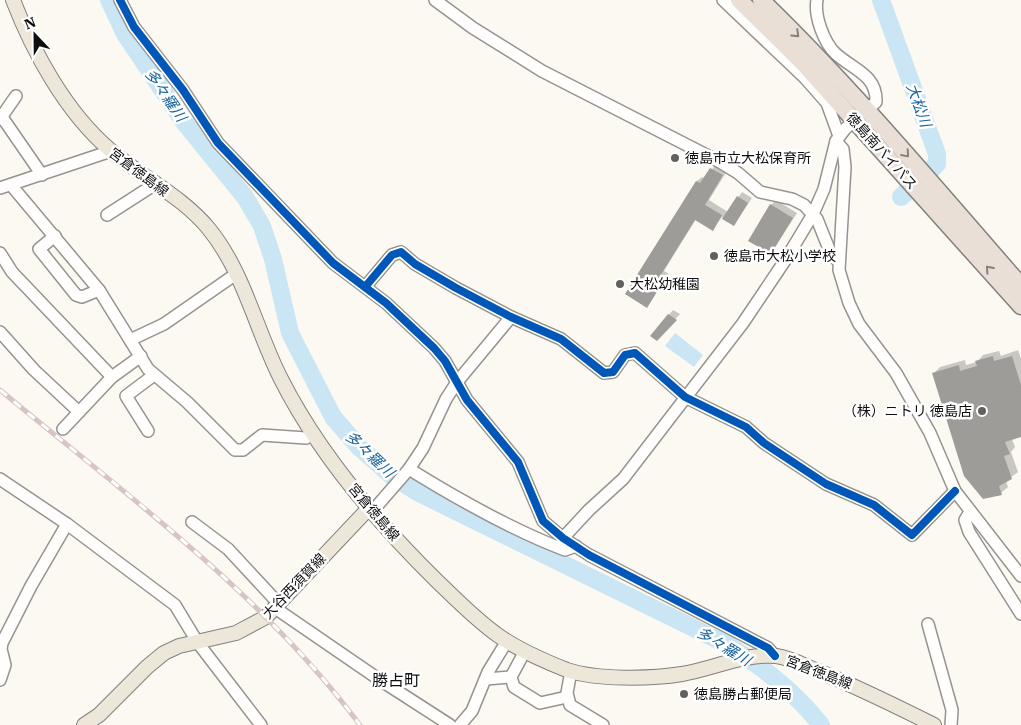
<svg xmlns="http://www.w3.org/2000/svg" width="1021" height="725" font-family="'IBM Plex Serif','Noto Sans JP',serif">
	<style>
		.water { fill: #cae5f3 }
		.shadow { fill: #0003 }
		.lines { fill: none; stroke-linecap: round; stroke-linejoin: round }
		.river { stroke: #cae5f3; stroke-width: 18 }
		.building { fill: #9e9c98 }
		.minor-casing { stroke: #959491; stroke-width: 14 }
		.major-casing { stroke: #82817e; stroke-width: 16 }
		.highway-casing { stroke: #82817e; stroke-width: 19 }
		.minor { stroke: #fffefd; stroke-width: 11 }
		.major { stroke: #ece7d9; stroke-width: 14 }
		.highway { stroke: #e9dfd6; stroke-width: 16 }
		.rail-casing { stroke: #d7c5c5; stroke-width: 5 }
		.rail { stroke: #fff; stroke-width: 3; stroke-dasharray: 9; stroke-linecap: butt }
		.cycleway-casing { stroke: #fff; stroke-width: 11 }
		.cycleway { stroke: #0057b8; stroke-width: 8 }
		.oneway { stroke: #86817c }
		.poi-dot { fill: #61605e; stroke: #fff; stroke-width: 2 }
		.labels { text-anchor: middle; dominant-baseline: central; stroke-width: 5; stroke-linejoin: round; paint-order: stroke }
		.street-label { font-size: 14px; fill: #0e0e0e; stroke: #fff }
		.poi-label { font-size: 14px; fill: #0e0e0e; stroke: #fff; text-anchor: start }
		.water-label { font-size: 15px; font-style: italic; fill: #1a659d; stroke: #fff }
		.quarter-label { font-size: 16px; fill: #0e0e0e; stroke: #fff }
	</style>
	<rect width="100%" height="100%" fill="#fcf9f2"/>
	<!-- water -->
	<path class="water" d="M675,333L703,355L694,367L665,346Z"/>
	<!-- shadow -->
	<g class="shadow">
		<path d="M716,164L727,171L709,200L728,212L742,192L752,198L734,225L722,217L713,229L696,219L664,271L669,274L647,306L627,294L697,181L702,177L705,179Z"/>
		<path d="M776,200L797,213L771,253V205Z"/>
		<path d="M673,310L680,314L657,339L652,335Z"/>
		<path d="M1018,350L1021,359V436L1012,439L1015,447L1011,452L1018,472L1006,481L1008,487L1001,493L934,373L940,367L965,360L966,365L977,362L983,355L999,351L1001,356Z"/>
	</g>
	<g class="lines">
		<!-- river -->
		<g class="river">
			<path d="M109,0L125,34L184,122L245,197L262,226L273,259L290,333L333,417L359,447L392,476L417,492L726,644C762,666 795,692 821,725"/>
			<path d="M881,0L937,154V164L901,197"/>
		</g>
	</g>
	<!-- building -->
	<g class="building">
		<path d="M710,168L723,175L705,205L722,215L713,231L695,220L660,276L665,279L647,308L625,294L696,181L700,183Z"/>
		<path d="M737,196L748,203L734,226L722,219Z"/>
		<path d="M770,204L793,218L771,254L748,241Z"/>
		<path d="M668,314L677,320L657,341L650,336Z"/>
		<path d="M993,356L994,361L1012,356L1021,385V437L1005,442L1010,454L1004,456L1012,479L999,486L1002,495L983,499L964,476L932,373L959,365L960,371L977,366L975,361Z"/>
	</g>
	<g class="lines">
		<!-- minor casing -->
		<g class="minor-casing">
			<g id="minor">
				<path d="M120,0L134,27L183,90L218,143L333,263L386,303L434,348L445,361L467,400L518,462L543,521L563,538L589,555L768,648L775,656"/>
				<path d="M435,0L473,28L542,71L720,162L738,173L760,192L792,199L804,205L817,219L831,254L838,261"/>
				<path d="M723,0L805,78L827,103L839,136"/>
				<path d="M817,0C814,16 824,43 836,54C854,70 877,75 876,102L845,129L836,141L843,149L845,167L839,270L849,303L859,324L896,373L930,433L955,491L1021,576"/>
				<path d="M2,117L42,175"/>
				<path d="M0,119L16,96"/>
				<path d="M11,185L99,290L148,369L187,402L235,450H243L262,435L306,438L314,434"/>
				<path d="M0,188L111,151"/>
				<path d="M107,215L149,188L153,182"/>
				<path d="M55,236L39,249L76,295L82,297L99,290"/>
				<path d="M0,253L12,272L112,377"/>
				<path d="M365,287L392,255L401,252L415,264L456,288L511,317L561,339L604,373L613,372L625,355L635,353L685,397L746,427L764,443L826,484L874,505L912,535L955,491"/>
				<path d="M0,332L34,370L79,412"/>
				<path d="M130,340L164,324L236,274"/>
				<path d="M63,429L112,377L141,356"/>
				<path d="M148,431L126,396L154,375"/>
				<path d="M409,469C459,500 510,529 565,550L576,546"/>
				<path d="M0,479L67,524L175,605L198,643L261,725"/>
				<path d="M369,508L376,507L409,469L423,448L446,399L457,382L511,317"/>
				<path d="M970,512L965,520L969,532L1021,614"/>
				<path d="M192,522L228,549L279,604"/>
				<path d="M563,538L589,510L623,479L743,323L786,259L813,214L824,189L836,141"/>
				<path d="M275,608L377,678L450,725"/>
				<path d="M928,624L952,710L951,725"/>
				<path d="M525,651L511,677L514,687L540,703L567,697"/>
				<path d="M571,671L567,693L570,705L603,725"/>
				<path d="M486,679L511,677"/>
				<path d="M0,680L5,665L1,649L2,643L31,586L67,524"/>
				<path d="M460,725L472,711L488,672L507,641"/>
			</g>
		</g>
		<!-- major casing -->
		<g class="major-casing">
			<g id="major">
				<path d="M13,0C33,52 66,112 109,149C141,177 182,196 209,229C244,272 256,330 281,379C319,454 377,522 437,581C457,600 476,620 499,636C519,650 544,661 567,670C597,680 651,679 682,674C713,669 744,653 776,656C791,658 805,666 818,671C858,687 896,706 934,725"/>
				<path d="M84,725L99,715L147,667L164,653L179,646L236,633L266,617L369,508"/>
			</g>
		</g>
		<!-- highway casing -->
		<g class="highway-casing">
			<g id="highway">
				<path d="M739,0L802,62L1021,306"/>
				<path d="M761,0C854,90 936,189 1021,286"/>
			</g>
		</g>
		<!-- minor -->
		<use href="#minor" class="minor"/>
		<!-- major -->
		<use href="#major" class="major"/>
		<!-- highway -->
		<use href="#highway" class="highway"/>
		<!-- rail casing -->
		<g class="rail-casing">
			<path id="rail" d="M0,390C125,494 262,593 360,725"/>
		</g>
		<!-- rail -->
		<use href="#rail" class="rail"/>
		<!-- cycleway casing -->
		<g class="cycleway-casing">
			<g id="cycleway">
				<path d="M120,0L134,27L183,90L218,143L333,263L386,303L434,348L445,361L467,400L518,462L543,521L563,538L589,555L768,648L775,656"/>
				<path d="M365,287L392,255L401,252L415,264L456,288L511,317L561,339L604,373L613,372L625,355L635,353L685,397L746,427L764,443L826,484L874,505L912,535L955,491"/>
			</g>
		</g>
		<!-- cycleway -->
		<use href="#cycleway" class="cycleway"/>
	</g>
	<!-- one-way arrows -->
	<defs><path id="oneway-chevron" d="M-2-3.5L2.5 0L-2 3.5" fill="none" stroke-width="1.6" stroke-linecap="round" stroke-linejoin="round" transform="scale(1.25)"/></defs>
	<g class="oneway">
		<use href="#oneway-chevron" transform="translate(796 34) rotate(44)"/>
		<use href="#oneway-chevron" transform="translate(906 154) rotate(49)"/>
		<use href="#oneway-chevron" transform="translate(989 269) rotate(-132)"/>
	</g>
	<!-- markers -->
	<g class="poi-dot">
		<circle cx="675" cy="158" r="5"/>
		<circle cx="714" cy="256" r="5"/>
		<circle cx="620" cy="284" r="5"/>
		<circle cx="982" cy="411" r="5"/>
		<circle cx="684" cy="694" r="5"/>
	</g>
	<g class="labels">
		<!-- street labels -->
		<g class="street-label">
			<text transform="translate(882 151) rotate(48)">徳島南バイパス</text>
			<text transform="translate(139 172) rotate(37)">宮倉徳島線</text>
			<text transform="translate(374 512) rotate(50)">宮倉徳島線</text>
			<text transform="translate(294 586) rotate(-46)">大谷西須賀線</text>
			<text transform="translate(819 672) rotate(21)">宮倉徳島線</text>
		</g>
		<!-- poi labels -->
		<g class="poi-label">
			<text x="685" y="158">徳島市立大松保育所</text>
			<text x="724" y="256">徳島市大松小学校</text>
			<text x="630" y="284">大松幼稚園</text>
			<text x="972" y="411" text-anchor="end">（株）ニトリ 徳島店</text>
			<text x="694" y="694">徳島勝占郵便局</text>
		</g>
		<!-- water labels -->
		<g class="water-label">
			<text transform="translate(166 95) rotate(55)">多々羅川</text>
			<text transform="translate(919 105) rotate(70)">大松川</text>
			<text transform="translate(370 454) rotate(43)">多々羅川</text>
			<text transform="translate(724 646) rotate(31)">多々羅川</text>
		</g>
		<!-- quarter labels -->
		<g class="quarter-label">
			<text x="396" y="680">勝占町</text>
		</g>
	</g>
	<!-- north arrow -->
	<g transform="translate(35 35) rotate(338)" stroke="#ffffff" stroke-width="4" paint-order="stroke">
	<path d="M0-4L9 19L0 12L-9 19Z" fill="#0e0e0e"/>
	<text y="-8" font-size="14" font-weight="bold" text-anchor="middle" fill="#0e0e0e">N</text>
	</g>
</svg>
